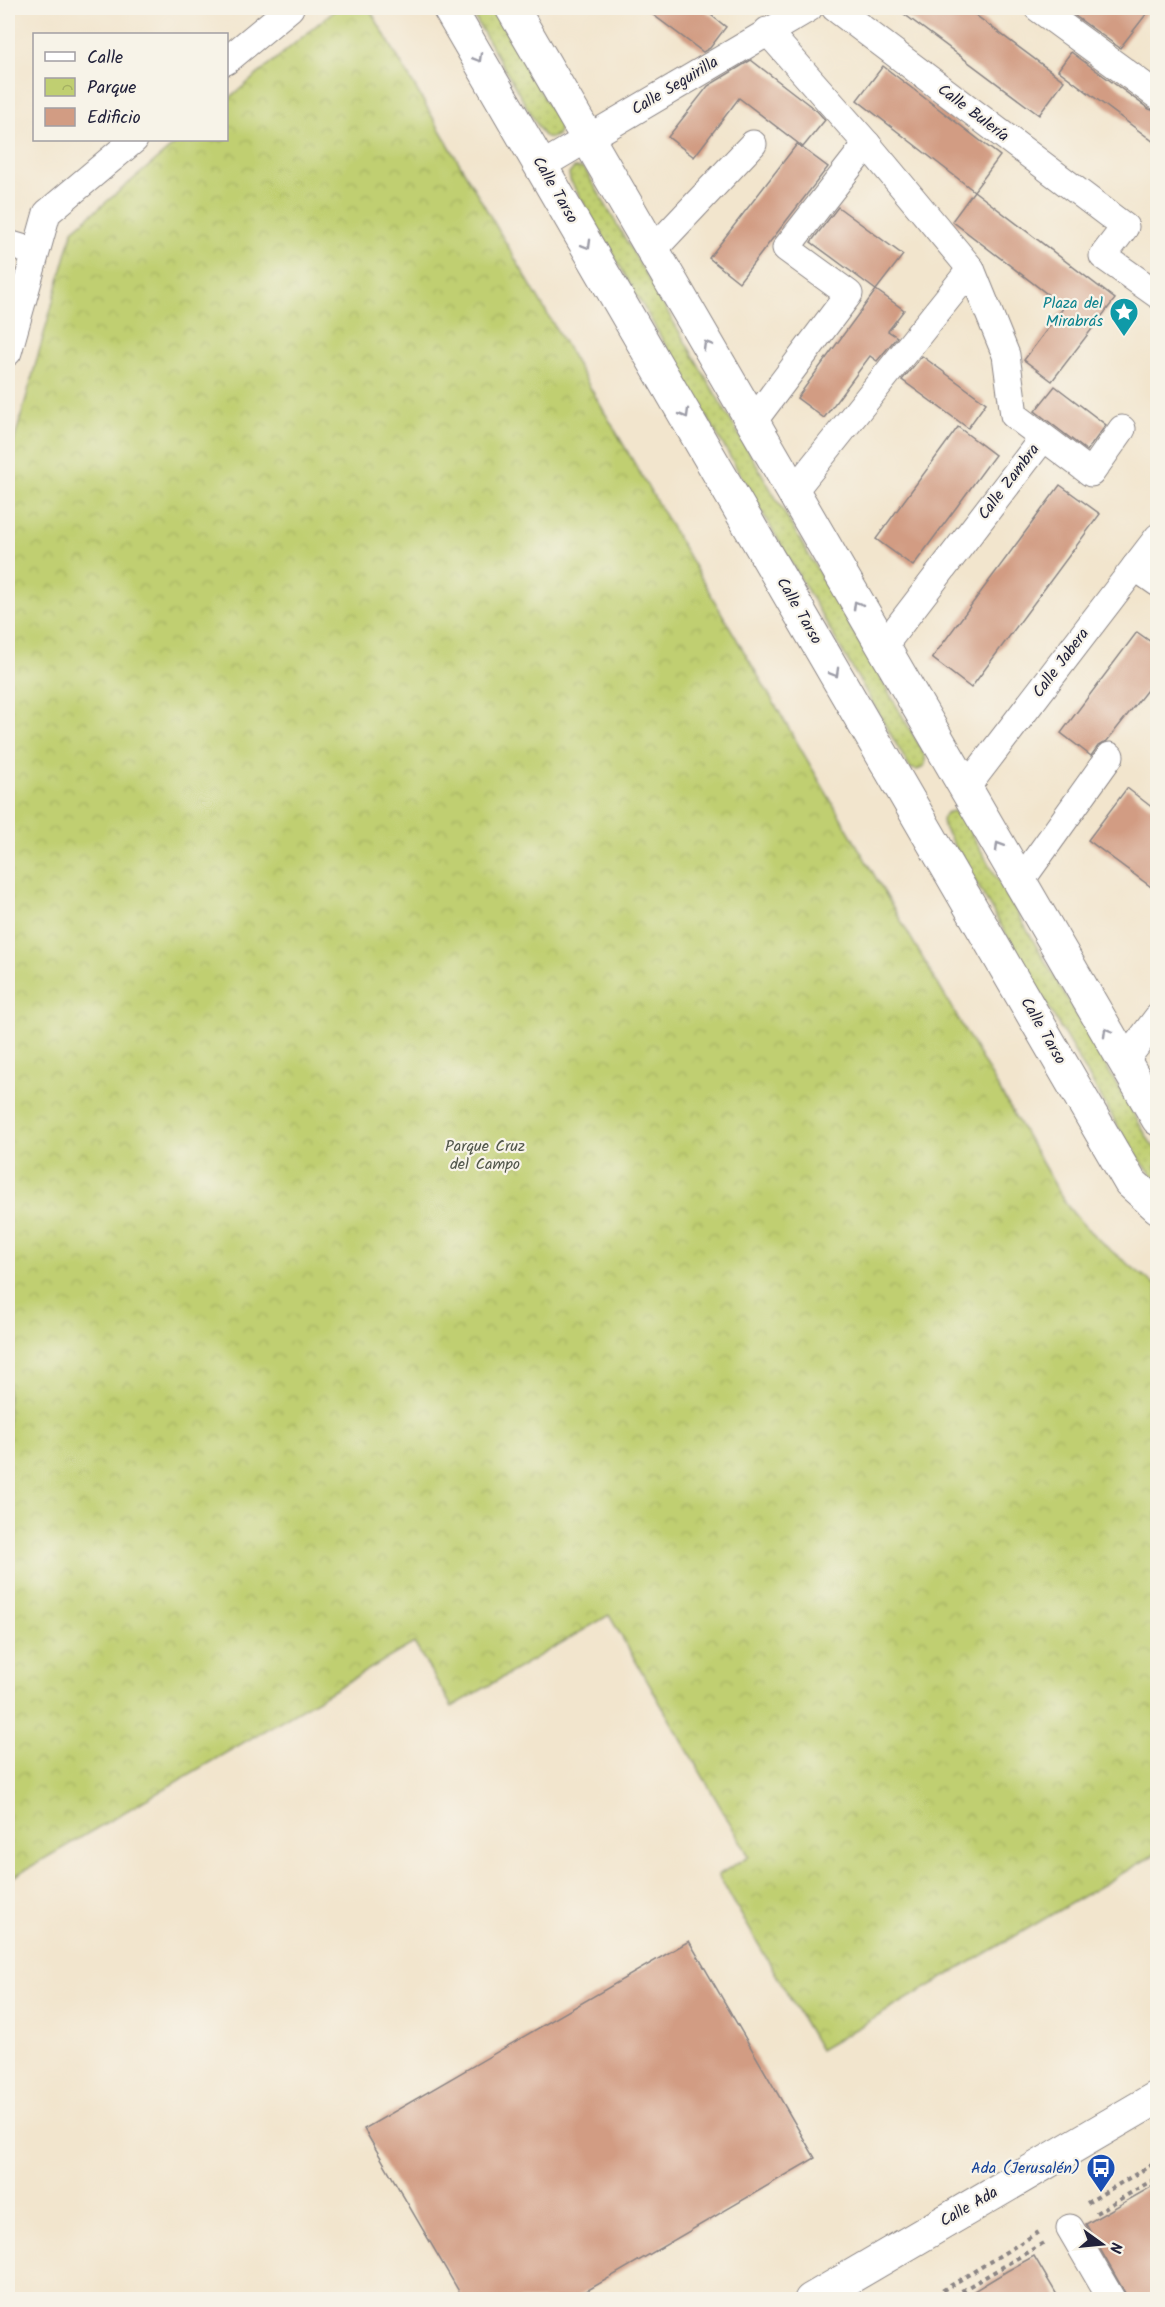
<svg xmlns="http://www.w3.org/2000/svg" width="1165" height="2307" font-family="Kalam,sans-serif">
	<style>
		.grass { fill: url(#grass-dots); stroke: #717856; stroke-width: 1.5 }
		.park { fill: url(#park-crowns); stroke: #717856; stroke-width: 1.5 }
		.building { fill: #d29c83 }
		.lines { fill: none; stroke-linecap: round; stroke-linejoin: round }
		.street-casing { stroke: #8a8484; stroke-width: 29 }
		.secondary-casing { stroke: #8a8484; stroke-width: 35 }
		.primary-casing { stroke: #8a8484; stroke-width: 35 }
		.path { stroke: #8a8484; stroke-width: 4; stroke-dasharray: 4.5 4.5; stroke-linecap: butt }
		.street { stroke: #fff; stroke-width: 27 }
		.secondary { stroke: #fff; stroke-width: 33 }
		.primary { stroke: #fff; stroke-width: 33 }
		.oneway { stroke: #9c9ca7 }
		.labels { text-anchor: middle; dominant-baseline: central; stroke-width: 4.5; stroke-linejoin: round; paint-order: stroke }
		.street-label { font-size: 16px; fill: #22223b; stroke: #f7f3e8 }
		.culture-label { font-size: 16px; fill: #0d838f; stroke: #f7f3e8; text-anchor: end }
		.park-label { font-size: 16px; fill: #51564b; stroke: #f7f3e8 }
		.transit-label { font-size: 16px; fill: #164399; stroke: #f7f3e8; text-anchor: end }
	</style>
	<defs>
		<pattern id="grass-dots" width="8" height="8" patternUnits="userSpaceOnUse" patternTransform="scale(1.5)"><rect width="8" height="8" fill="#c0cf71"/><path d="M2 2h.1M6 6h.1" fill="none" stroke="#a5b163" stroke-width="1.8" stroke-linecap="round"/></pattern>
		<pattern id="park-crowns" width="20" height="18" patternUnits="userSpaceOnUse" patternTransform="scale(1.5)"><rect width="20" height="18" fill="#c0cf71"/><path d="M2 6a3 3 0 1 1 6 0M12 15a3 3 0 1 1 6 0" fill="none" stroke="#a5b163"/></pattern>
	</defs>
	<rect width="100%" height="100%" fill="#f7f3e8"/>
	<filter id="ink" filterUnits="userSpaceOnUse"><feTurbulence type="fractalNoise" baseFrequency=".0167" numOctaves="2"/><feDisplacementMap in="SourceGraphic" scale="12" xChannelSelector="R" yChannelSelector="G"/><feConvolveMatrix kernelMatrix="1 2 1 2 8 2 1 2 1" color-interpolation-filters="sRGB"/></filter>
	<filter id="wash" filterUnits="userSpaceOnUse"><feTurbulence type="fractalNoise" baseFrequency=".008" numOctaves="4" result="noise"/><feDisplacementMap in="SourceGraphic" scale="24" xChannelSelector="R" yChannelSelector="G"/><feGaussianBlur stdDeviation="1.35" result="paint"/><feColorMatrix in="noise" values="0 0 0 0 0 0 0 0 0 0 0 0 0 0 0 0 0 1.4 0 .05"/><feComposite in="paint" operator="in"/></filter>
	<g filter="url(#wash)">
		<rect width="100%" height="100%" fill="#f2e5cd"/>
		<!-- grass -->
		<g class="grass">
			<path d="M469,8H492L560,125L558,134C553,139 549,139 543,135Z"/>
			<path d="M574,168H582L587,173L925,755V765C920,770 917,771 910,768L570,180L569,174Z"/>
			<path d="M953,811L961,816L1150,1142L1157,1151V1180L1143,1164L1124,1137L943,826L942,819L946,813Z"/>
		</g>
		<!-- park -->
		<path class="park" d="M337,8H369L1066,1204C1091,1238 1124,1261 1157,1286V1853L820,2050L718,1875L749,1856L609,1615L452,1707L414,1643L8,1880V463L73,230L180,140H226L227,100Z"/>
		<g id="blocks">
			<!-- building -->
			<g class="building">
				<path d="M644,8H702L726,27L710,48L703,52Z"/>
				<path d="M896,8H966L1064,81L1039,115Z"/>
				<path d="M1064,8H1151L1120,48Z"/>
				<path d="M1071,52L1149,109L1158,112V145L1058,70Z"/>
				<path d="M751,60L817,111L825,120L803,147L739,98L694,157L668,137L708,86Z"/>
				<path d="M883,66L1000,156L974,191L857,100Z"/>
				<path d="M797,144L828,167L739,282L709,258Z"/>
				<path d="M974,191L1115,299L1052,381L1024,360L1064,307L952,221Z"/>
				<path d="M838,207L903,255L876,290L811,242Z"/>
				<path d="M876,290L904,310L888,331L897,337L877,361L870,356L824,418L797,398Z"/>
				<path d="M922,356L986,403L968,428L902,380Z"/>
				<path d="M1055,386L1106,425L1087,451L1035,411Z"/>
				<path d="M958,427L995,455L913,566L876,539Z"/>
				<path d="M1060,485L1100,514L971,688L932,658Z"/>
				<path d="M1137,632L1158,647V676L1107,741L1098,746L1091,756L1061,733Z"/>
				<path d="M1127,788L1158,812V892L1088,840Z"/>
				<path d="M689,1941L815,2158L571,2300H464L364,2129Z"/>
				<path d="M1158,2183V2290L1141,2300H1129L1086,2224Z"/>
				<path d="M1034,2256L1060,2300H959L1007,2271Z"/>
			</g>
		</g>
	</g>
	<g filter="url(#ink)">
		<use href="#blocks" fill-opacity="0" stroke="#8a8484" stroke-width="1.5"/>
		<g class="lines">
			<!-- street casing -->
			<g class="street-casing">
				<g id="street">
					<path d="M835,8L1125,227L1103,256L1158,295"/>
					<path d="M1038,8L1158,96"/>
					<path d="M767,31L867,144L971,269L1006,355L1014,415L1091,473L1122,429"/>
					<path d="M226,61L290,8"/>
					<path d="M541,166L809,8"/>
					<path d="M8,244L35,252"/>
					<path d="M652,251L753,144"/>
					<path d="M8,352L47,213L134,140"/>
					<path d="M752,423L849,294L786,248L867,144"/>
					<path d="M792,493L971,269"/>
					<path d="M1135,567L1158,583"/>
					<path d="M882,648L1043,438"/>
					<path d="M965,789L1158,537"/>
					<path d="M1020,882L1110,756"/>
					<path d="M1124,1062L1158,1017"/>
					<path d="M1070,2228L1112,2300"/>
				</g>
			</g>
			<!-- secondary casing -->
			<g class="secondary-casing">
				<g id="secondary">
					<path d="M449,8L1130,1182L1158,1207"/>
					<path d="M512,8L1158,1119"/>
				</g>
			</g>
			<!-- primary casing -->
			<g class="primary-casing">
				<path id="primary" d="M811,2300L1158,2097"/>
			</g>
			<!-- path -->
			<g class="path">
				<path d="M1087,2203L1158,2161"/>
				<path d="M1096,2213L1158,2177"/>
				<path d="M927,2300L1042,2230"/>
				<path d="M946,2300L1045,2242"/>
			</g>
			<!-- street -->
			<use href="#street" class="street"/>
			<!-- secondary -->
			<use href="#secondary" class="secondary"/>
			<!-- primary -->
			<use href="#primary" class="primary"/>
		</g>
		<!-- one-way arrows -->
		<defs><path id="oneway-chevron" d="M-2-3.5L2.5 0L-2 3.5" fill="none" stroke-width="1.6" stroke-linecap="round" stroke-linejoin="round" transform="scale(1.5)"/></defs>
		<g class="oneway">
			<use href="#oneway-chevron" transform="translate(478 58) rotate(60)"/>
			<use href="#oneway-chevron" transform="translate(587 245) rotate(60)"/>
			<use href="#oneway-chevron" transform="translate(707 345) rotate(-120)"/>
			<use href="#oneway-chevron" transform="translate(685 414) rotate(60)"/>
			<use href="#oneway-chevron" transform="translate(857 605) rotate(-120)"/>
			<use href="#oneway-chevron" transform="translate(835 673) rotate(60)"/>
			<use href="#oneway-chevron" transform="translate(999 846) rotate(-121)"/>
			<use href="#oneway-chevron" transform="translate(1107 1032) rotate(-120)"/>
		</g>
	</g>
	<!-- icons -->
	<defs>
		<g id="sight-pin" transform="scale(1.5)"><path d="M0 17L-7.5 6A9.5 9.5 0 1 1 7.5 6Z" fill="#0f9aa8" stroke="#f7f3e8"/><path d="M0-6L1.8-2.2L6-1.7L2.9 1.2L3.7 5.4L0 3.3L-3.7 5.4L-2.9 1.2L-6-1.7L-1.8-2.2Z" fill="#fff"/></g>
		<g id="bus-pin" transform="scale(1.5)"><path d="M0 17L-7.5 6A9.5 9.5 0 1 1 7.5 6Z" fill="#1a4fb4" stroke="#f7f3e8"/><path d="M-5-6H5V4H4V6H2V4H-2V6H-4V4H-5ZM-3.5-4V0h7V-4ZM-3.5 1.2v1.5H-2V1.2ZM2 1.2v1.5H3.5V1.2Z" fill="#fff"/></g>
	</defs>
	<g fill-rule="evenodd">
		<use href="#sight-pin" x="1124" y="312"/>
		<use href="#bus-pin" x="1101" y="2168"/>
	</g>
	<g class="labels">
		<!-- street labels -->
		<g class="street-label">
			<text transform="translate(675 86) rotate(-31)">Calle Seguirilla</text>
			<text transform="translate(973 113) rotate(37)">Calle Bulería</text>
			<text transform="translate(555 190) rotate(60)">Calle Tarso</text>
			<text transform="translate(1009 482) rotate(-53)">Calle Zambra</text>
			<text transform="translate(799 611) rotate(60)">Calle Tarso</text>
			<text transform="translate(1061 663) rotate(-53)">Calle Jabera</text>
			<text transform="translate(1043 1031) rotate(60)">Calle Tarso</text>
			<text transform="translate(969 2207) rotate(-30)">Calle Ada</text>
		</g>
		<!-- culture labels -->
		<g class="culture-label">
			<text x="1103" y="303">Plaza del<tspan x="1103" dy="18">Mirabrás</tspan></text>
		</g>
		<!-- park labels -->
		<g class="park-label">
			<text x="485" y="1146">Parque Cruz<tspan x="485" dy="18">del Campo</tspan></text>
		</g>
		<!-- transit labels -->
		<g class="transit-label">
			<text x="1080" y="2168">Ada (Jerusalén)</text>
		</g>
	</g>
	<!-- margin -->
	<rect width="1165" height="2307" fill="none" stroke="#f7f3e8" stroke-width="30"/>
	<!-- legend -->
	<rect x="33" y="33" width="195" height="108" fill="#f7f3e8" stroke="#a29fa3" stroke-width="1.5"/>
	<rect x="45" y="52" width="30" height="9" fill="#ffffff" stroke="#a29fa3" stroke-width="1.5"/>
	<text x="87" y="63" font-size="18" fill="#22223b">Calle</text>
	<rect x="45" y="78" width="30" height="18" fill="url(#park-crowns)" stroke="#a29fa3" stroke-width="1.5"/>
	<text x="87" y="93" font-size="18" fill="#22223b">Parque</text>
	<rect x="45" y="108" width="30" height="18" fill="#d29c83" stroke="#a29fa3" stroke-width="1.5"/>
	<text x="87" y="123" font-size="18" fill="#22223b">Edificio</text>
	<!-- north arrow -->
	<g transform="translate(1102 2244) rotate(105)" stroke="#f7f3e8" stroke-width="4.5" paint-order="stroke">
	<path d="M0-4.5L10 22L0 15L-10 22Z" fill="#22223b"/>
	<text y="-9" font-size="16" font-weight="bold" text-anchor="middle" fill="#22223b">N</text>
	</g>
</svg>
